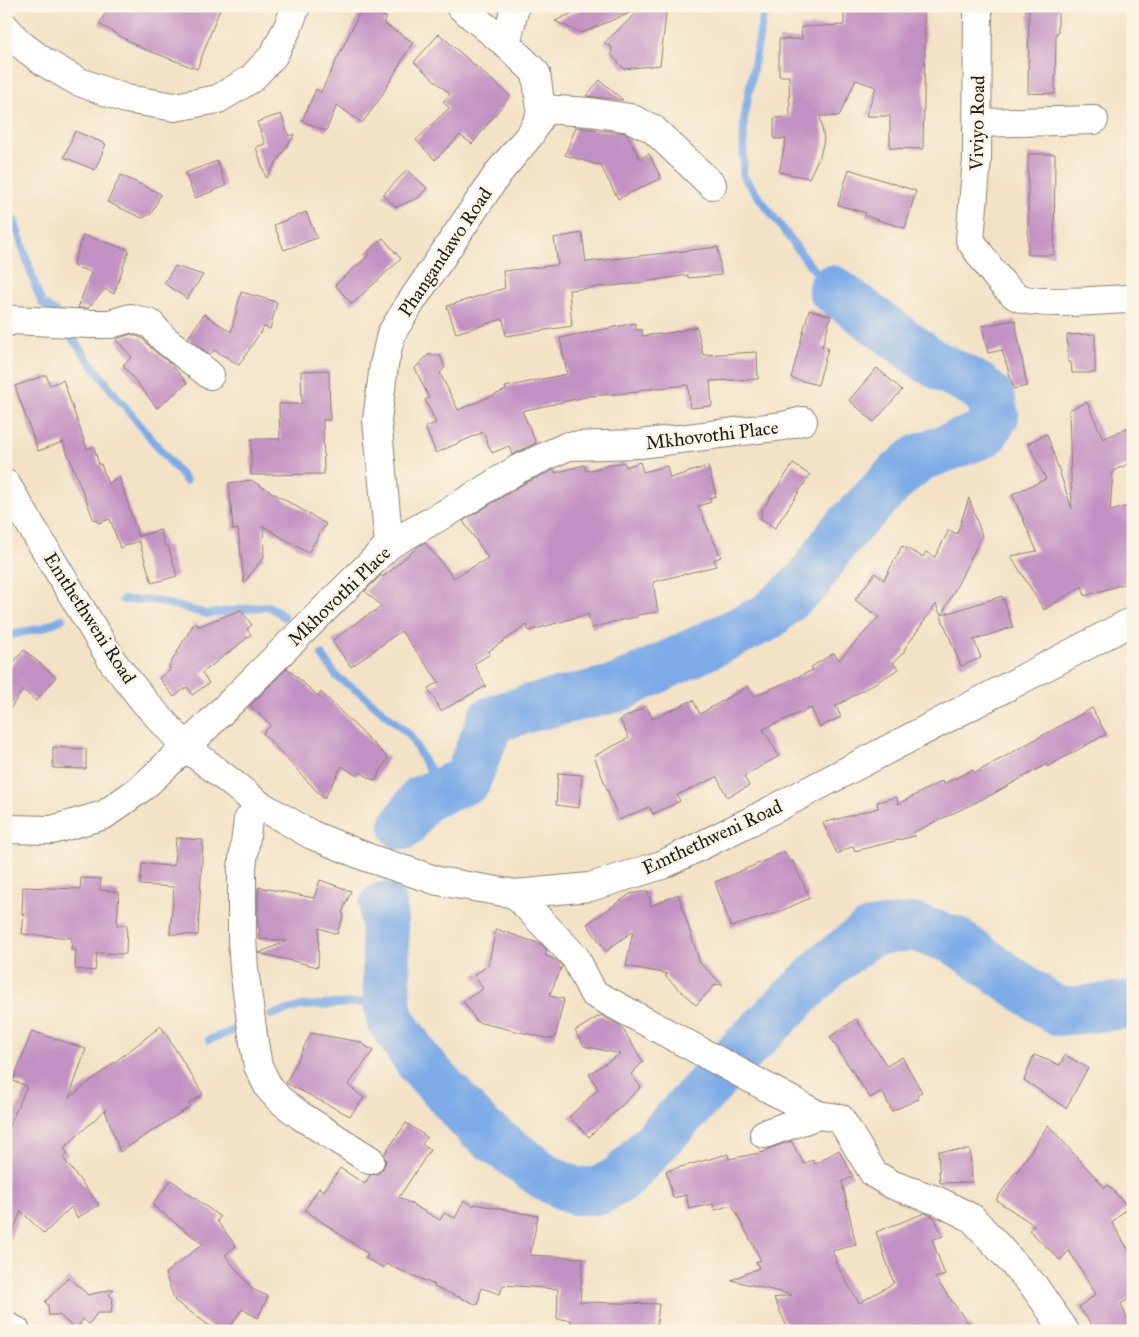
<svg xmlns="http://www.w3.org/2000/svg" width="1139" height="1337" font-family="'IM FELL Great Primer',serif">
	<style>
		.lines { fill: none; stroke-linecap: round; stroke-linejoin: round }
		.stream { stroke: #7dabe7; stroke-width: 8 }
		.river { stroke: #7dabe7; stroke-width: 48 }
		.building { fill: #c291c3 }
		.minor-casing { stroke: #887f70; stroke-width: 30 }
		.minor { stroke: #fff; stroke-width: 28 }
		.labels { text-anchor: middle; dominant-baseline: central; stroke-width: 5; stroke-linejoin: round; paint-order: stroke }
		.street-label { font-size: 19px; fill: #1c1c1c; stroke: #fcf5e5 }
	</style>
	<rect width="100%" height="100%" fill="#fcf5e5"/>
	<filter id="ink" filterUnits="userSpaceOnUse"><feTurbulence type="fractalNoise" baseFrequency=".02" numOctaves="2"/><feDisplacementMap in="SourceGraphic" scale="10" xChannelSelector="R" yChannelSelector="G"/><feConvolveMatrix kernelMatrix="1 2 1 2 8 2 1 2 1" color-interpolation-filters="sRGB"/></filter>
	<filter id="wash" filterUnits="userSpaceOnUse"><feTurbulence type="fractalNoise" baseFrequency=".0096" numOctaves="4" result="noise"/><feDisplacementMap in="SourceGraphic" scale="20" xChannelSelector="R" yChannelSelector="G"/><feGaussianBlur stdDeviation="1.12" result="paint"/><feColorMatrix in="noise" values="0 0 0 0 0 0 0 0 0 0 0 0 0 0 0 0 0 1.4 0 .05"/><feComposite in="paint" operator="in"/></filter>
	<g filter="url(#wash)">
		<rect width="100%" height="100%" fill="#f3e2c5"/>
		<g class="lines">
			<!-- stream -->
			<g class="stream">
				<path d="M765,6L744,118L743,176L809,264L832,289"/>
				<path d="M6,216L14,220L37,291L42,303L58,314"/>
				<path d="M69,334L113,392L186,481"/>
				<path d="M123,600H154L207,614L268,606L280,613L284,617"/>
				<path d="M6,636L42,628L62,619"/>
				<path d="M322,655L337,677L362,694L410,735L425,763L436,777L443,791"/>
				<path d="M271,1015L302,1006L387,1001"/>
				<path d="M209,1040L239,1028"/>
			</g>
			<!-- river -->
			<g class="river">
				<path d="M403,826L422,799L467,780L491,720L530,708L618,688L766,618L807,582L838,537L900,473L919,458L984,434L995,416L991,398L978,386L930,361L832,289"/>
				<path d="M383,906L386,960L387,1001L390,1019L418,1061L480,1129L547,1178L574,1191H599L622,1178L745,1047L830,963L870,933L913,927L954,940L1058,1012L1127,1005L1133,1006"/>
			</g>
		</g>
		<g id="blocks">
			<!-- building -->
			<g class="building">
				<path d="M110,6H221L197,69L141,48L99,24Z"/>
				<path d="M363,6H369L387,18L383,23L413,42L379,100L362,123L337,105L326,131L302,121L316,89L321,92Z"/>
				<path d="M588,6H644V7L581,33L555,21Z"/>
				<path d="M644,6H667L660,65L624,69L611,54L612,47L604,43Z"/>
				<path d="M1029,6H1058V33H1056L1055,94L1028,93Z"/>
				<path d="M924,7L925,41L923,149L890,148V116H866L876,87L856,80L839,116H820L824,139L821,153L809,178L779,172L786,139H774V118L790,117L789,76H779V39H802L801,27L844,25V8Z"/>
				<path d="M439,34L510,96L472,144L460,135L435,160L416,140L449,108L443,102L450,94L414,62Z"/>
				<path d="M600,80L623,100L586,96Z"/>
				<path d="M281,114L289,136L295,134L266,178L256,147L265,144L257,122Z"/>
				<path d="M576,127L626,133L640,159L649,154L661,178L618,199L600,164L598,165L565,155Z"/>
				<path d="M75,131L106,144L95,170L64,157Z"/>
				<path d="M1028,154H1055L1054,255H1028Z"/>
				<path d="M217,161L226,186L195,198L185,173Z"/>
				<path d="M849,169L916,191L905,228L865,216L866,213L838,205Z"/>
				<path d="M407,170L427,188L418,198L396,207L383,195Z"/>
				<path d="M121,175L161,194L151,214L142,218L107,202Z"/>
				<path d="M306,212L317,238L284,250L274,225Z"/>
				<path d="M582,233L586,262L718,247L721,275L688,278V275L631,284L569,290L572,326L506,336L503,319L456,333L447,306L505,288L503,271L558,265L554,238Z"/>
				<path d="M83,235L129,250L114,294L105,289L88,308H78L91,272L73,266Z"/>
				<path d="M383,238L401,259L352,304L335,285L369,255L367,252Z"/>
				<path d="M175,266L203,275L187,299L164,283Z"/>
				<path d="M241,292L277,302L270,329L264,327L239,365L214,350L210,355L188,338L204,314L231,332Z"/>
				<path d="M809,310L831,316L822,347L828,348L818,385L791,378Z"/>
				<path d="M1015,320L1027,386L1014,389L1002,350L988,353L982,326Z"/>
				<path d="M635,323L636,330H642V336L669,333L697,327L703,355L757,352L758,379L710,381L712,406L690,408L688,385L639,390V392L590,396L522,411L536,443L512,455L509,446L492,453L483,432L436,453L425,427L436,423L425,400L429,398L415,368L428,355H440L445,367L440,373L458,410L506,390L505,387L567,374L560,338Z"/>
				<path d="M131,334L142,338L153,350L171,364L187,383L157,408L123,365L132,357L116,340L119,338Z"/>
				<path d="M1095,334V373H1072L1071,362H1068L1067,335Z"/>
				<path d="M877,368L902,390L874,422L849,400Z"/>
				<path d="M329,370L330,420H323L324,474L251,475V439H280L279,404H302L301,371Z"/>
				<path d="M46,375L50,385L63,380L87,449L94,447L99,465L101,464L108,484L119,476L138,536L160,530L165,546L168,545L177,576L152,583L139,541L120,548L110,519L98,523L97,519L94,520L63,442L38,451L15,386Z"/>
				<path d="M1087,402L1103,439L1133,425V462L1113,471L1110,511L1133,505V581L1085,596L1082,586L1044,610L1011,556L1037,551L1012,494L1046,479L1028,443L1047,434L1072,509L1069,410Z"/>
				<path d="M624,462L626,467L640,462L643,472L667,466L670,478L708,466L716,496L709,498L711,502L698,506L721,557L714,560L716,566L653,582L658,612L637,615V617L621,620L592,628L588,614L529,631L527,625L489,651L490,654L474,664L486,686L441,711L428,688L439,682L401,631L351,667L332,641L363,618L382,607L365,591L381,575L383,577L420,545L425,543L454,578L488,558L463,521L525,483L554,470L555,473L584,465L586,471Z"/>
				<path d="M793,464L810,475L775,528L761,519V511Z"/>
				<path d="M251,480L326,524L308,553L263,526L264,557L244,583L238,529L233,530L229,483Z"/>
				<path d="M969,498L982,536L942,615L1002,596L1013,627L974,640L981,658L961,666L936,604L904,650L905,651L893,663L899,669L836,706L841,717L820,727L811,708L763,729L779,756L744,776L749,786L727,797L717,777L677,795L680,801L653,814L649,807L619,820L594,756L629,738L620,720L646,706L653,719L693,700L700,714L748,686L755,696L813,670L811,667L834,653L839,660L879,617L855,600L875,573L884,580L902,546L923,557L926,552L935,557L949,530L957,534Z"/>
				<path d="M241,610L252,625L247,629L251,635L202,673L209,683L192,695L187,687L174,697L159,678L170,670L169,666L194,623L199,626Z"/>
				<path d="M24,650L56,677L36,701L23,690L6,714V671Z"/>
				<path d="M287,668L318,696L321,692L388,758L375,781L360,772L357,776L342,766L324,799L263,733L271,725L250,706Z"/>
				<path d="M1092,708L1106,734L1047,767V764L993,794L914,832L915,836L855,851L853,846L837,854L823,823L878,808L877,802L897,797L898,804L942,781L943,784L973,770L975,773Z"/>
				<path d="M53,747L86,749V769L53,768Z"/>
				<path d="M558,773L582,775L579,808L556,805Z"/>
				<path d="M176,838L203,840L198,935L170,934L174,887L140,885L142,864L174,866Z"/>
				<path d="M785,852L790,862L792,860L810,898L779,912L731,927L715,882Z"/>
				<path d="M81,878L101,879L100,890L119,892L117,925H127L126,954L97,953L95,971L75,969L76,950H71L72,938L22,934L24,914H22L23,887L80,889Z"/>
				<path d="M320,880L351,891L342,913L344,914L337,934L319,928L318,967L259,953L287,941L258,939L260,928H258V895L259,887L314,898Z"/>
				<path d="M648,891L651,906L678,894L700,963L723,985L716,984L696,1005L665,976L668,974L626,966L633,931L606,951L587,924L630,894Z"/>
				<path d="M496,929L541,944L547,950L545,955L556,960L562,966L549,996L564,999L555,1038H546L477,1022L463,1001L483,989L474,975L488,966Z"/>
				<path d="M601,1015L621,1026L643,1062L631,1074L641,1087L589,1137L569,1117L598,1089L589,1074L620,1054L584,1046L575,1031Z"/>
				<path d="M856,1019L887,1066L902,1057L922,1092L917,1094L919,1099L892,1111L882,1091L870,1098L830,1037Z"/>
				<path d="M161,1026L203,1094L188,1104L191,1106L120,1152L105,1110L64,1148L68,1154L63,1158L99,1205L77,1218L71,1207L44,1234L21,1211L8,1244L6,1243V1133L27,1086L13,1081L32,1031L86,1049L69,1098Z"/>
				<path d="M311,1033L360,1042L373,1051L348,1085L364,1098L350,1116L286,1083Z"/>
				<path d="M1034,1055L1060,1065L1065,1055L1088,1068L1066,1108L1024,1080Z"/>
				<path d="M406,1123L427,1137L422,1144L430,1150L399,1197L440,1220L444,1213L455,1218L464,1201L474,1206L475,1204L538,1216L530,1255L583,1258L580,1302L659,1304L656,1331H571V1320L557,1319L558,1289L503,1285L500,1294L481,1288L478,1305L434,1287L435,1285L386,1264L384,1268L365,1258L368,1254L305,1210L319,1188L324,1191L340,1168L365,1184L370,1175L378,1174L383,1168L386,1161L384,1155Z"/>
				<path d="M1048,1125L1105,1188L1108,1185L1128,1207L1112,1223L1133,1257V1296L1121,1304L1133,1331H1096L1079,1307L1096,1294L1069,1251L1060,1260L1029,1230L1034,1225L996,1200L1016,1171L1017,1172Z"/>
				<path d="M791,1141L804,1164L812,1160L815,1164L839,1150L853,1176L842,1182L856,1245L832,1251L837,1261L835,1262L859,1303L894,1283L876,1232L925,1213L934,1217L943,1236L932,1240L945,1275L935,1278L974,1331H789L774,1298L792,1295L731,1280L759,1268L756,1262L761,1260L732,1205L715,1210L713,1204L689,1209L686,1195L673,1198L666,1171L728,1154L729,1159L764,1152L771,1148Z"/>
				<path d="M970,1150L972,1182L940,1183L938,1151Z"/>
				<path d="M171,1180L220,1217L217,1221L236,1246L225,1255L252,1289L268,1296L258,1318L242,1309L228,1331H217L175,1301L165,1273L203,1244L152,1205Z"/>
				<path d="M69,1277L88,1295L114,1289L109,1295L113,1298L111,1313H97L89,1324L83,1319L76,1330L59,1315H49L48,1305L45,1302Z"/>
			</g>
		</g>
	</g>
	<g filter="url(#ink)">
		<use href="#blocks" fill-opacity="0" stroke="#887f70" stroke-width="1"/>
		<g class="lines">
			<!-- minor casing -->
			<g class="minor-casing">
				<g id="minor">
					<path d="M978,6L977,159L970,240C984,259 997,282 1016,296C1032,307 1105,300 1127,299"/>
					<path d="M6,28L19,43L44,62L77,81L126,99L175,107L218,99L251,79L273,56L288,27L296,6"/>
					<path d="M506,44L515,6"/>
					<path d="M541,109L590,112L630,118L653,129L712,185"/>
					<path d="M978,123L1094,120"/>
					<path d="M6,323L13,320L91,324H110L131,318L151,324L163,338L210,375"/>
					<path d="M6,484L113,662L144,701L186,747L260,805L312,835L369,858L438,881L515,894L590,887L662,865L751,821L1133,621"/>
					<path d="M389,545L377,420L384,365L391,334L411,302L499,172L530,135L539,119L541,109L536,73L506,44L460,6"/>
					<path d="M260,805L248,820L242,868V939L244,969L254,1043L258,1066L269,1088L279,1099L301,1116L370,1160"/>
					<path d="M6,829L52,830L104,815L143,787L186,747L389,545L455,508L518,469L568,446L640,444L783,426L803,421"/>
					<path d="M515,894L575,957L593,993L818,1115"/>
					<path d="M764,1134L818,1115L840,1118L874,1174L893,1185L938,1201L972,1218L1034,1286L1065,1331"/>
					<path d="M6,1326L16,1331"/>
				</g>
			</g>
			<!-- minor -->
			<use href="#minor" class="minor"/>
		</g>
	</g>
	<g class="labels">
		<!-- street labels -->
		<g class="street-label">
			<text transform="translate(977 123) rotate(-89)">Viviyo Road</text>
			<text transform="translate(445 252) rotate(-56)">Phangandawo Road</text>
			<text transform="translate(712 435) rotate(-7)">Mkhovothi Place</text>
			<text transform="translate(339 596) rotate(-44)">Mkhovothi Place</text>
			<text transform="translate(90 618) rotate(57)">Emthethweni Road</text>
			<text transform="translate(712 837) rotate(-25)">Emthethweni Road</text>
		</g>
	</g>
	<!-- margin -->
	<rect width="1139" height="1337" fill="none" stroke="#fcf5e5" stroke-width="25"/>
</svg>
